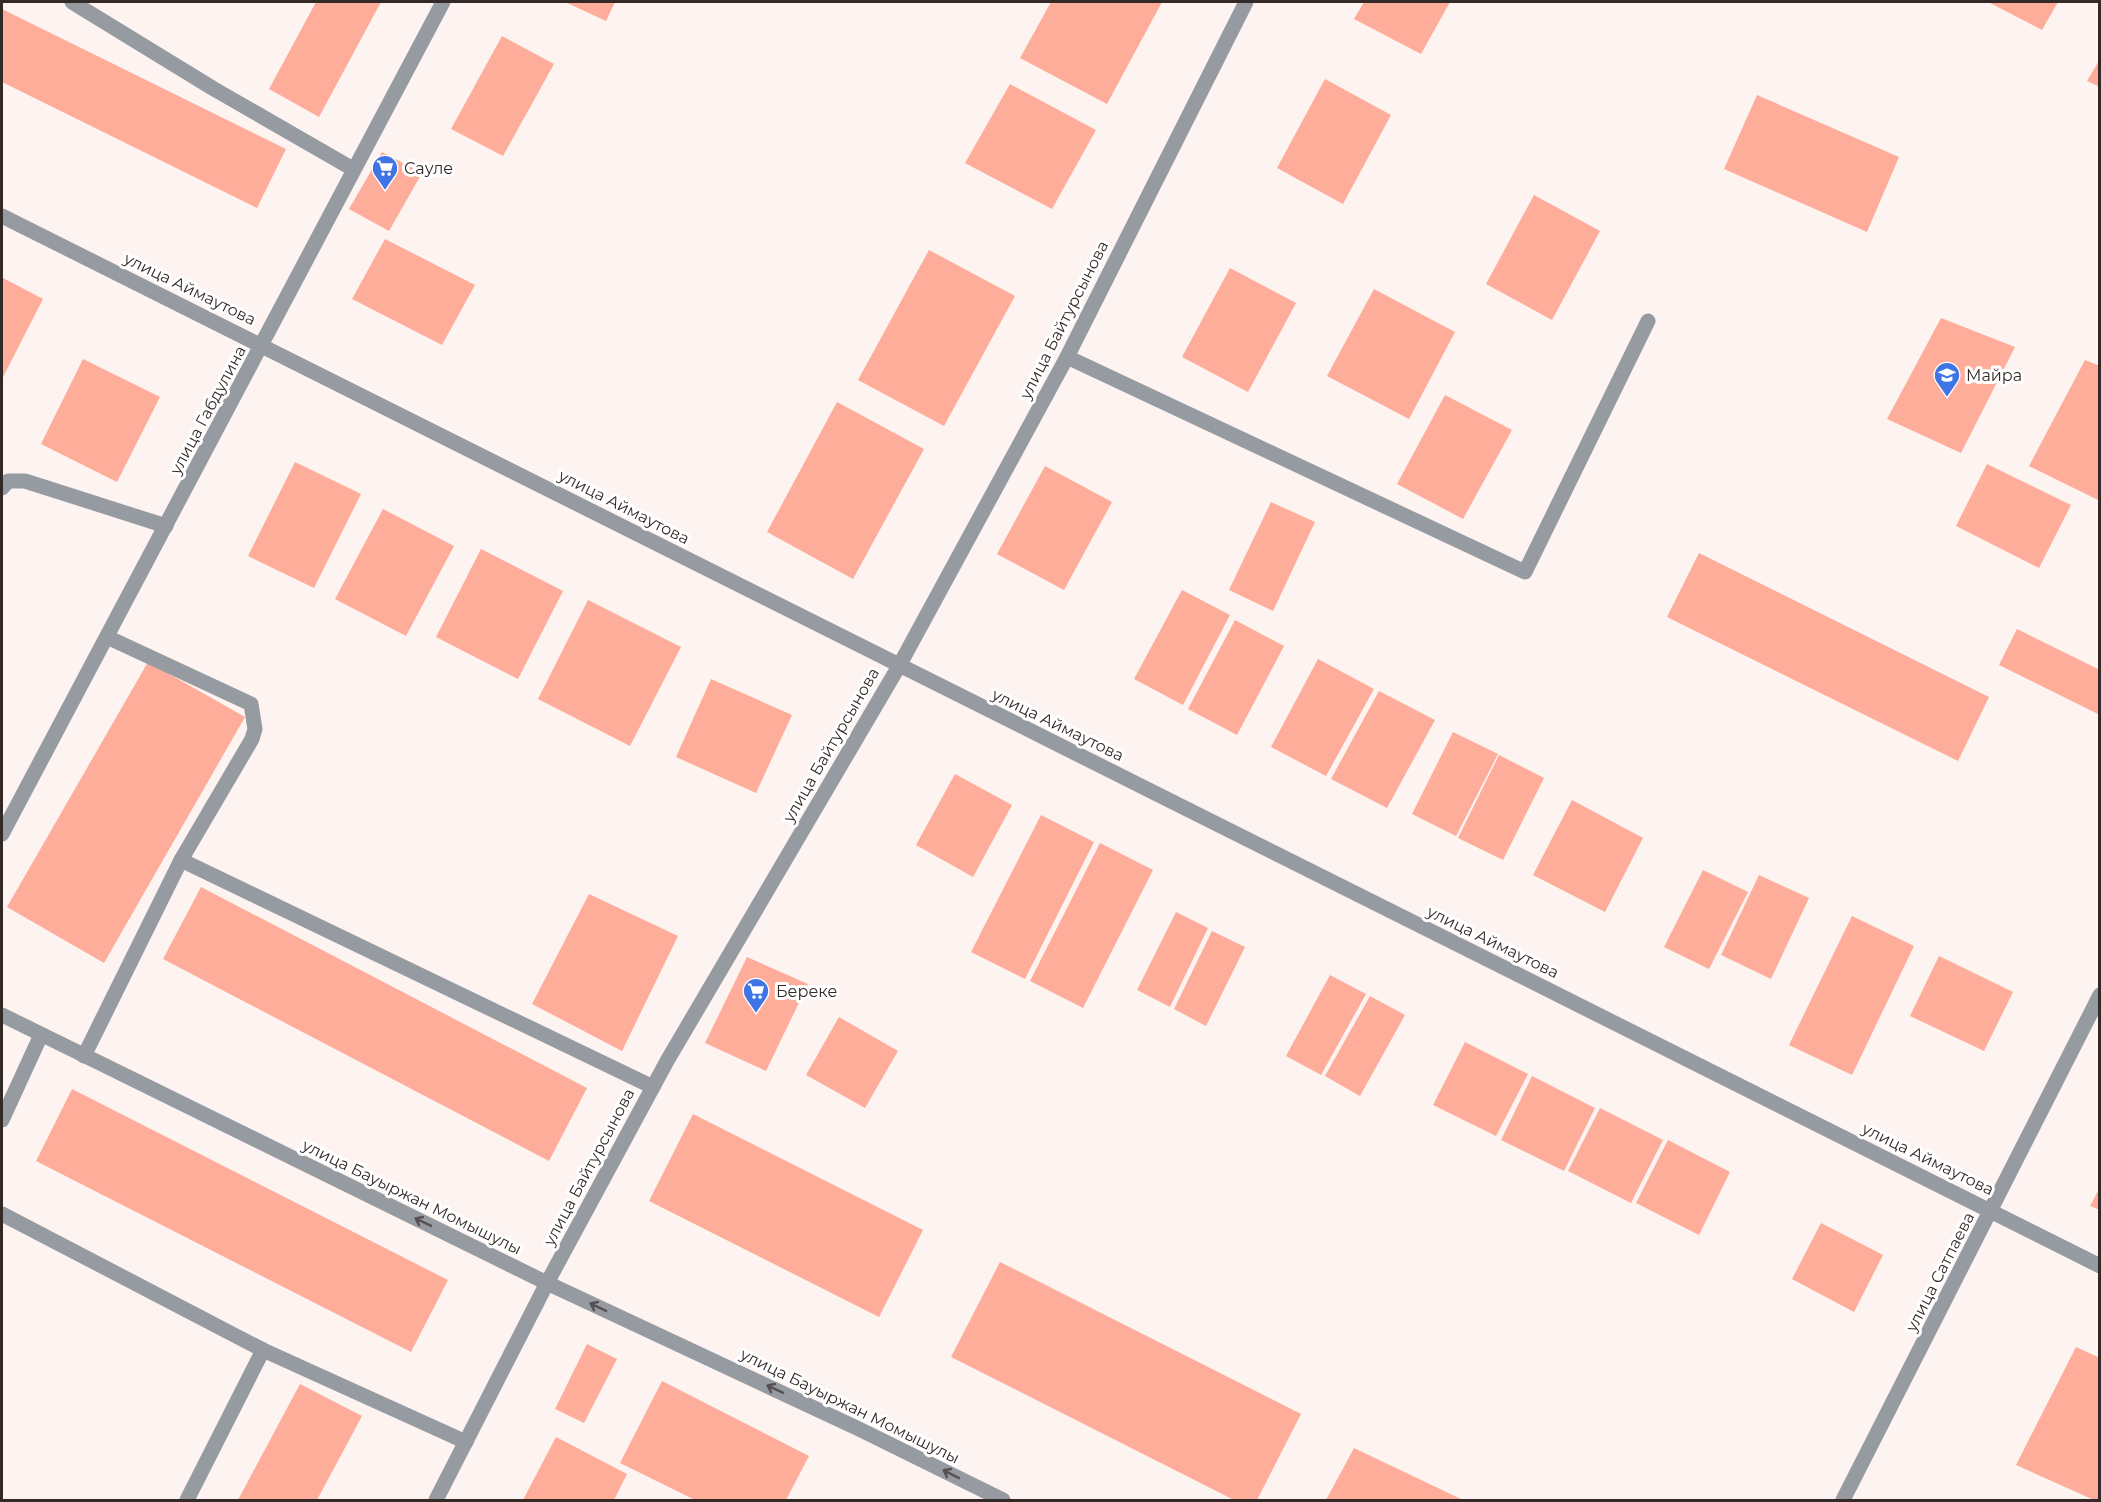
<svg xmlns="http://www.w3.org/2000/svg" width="2101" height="1502" font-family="Montserrat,sans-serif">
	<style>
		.building { fill: #fead9a }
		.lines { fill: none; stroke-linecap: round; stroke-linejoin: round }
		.minor { stroke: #969aa1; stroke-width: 15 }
		.oneway { stroke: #565152 }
		.labels { text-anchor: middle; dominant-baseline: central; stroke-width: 6; stroke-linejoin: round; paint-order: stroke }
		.poi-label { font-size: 16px; fill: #332a28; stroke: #fff; text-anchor: start }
		.street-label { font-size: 16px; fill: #332a28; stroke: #fff }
	</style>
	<rect width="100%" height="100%" fill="#fdf3f1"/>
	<!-- building -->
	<g class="building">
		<path d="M316,2H381L319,117L269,89Z"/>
		<path d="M565,2H615L606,21Z"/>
		<path d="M1051,2H1162L1107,104L1020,58Z"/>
		<path d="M1364,2H1450L1421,54L1354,19Z"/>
		<path d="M1988,2H2058L2042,30Z"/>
		<path d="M2,9L286,149L257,208L2,82Z"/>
		<path d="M502,36L554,64L503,156L451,129Z"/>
		<path d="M2100,59V87L2087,81Z"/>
		<path d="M1325,79L1391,115L1343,204L1277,168Z"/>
		<path d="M1010,84L1096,130L1052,209L965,163Z"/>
		<path d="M1757,95L1899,157L1867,232L1724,169Z"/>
		<path d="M382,152L422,173L389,231L349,209Z"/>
		<path d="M1534,195L1600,231L1552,320L1486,284Z"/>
		<path d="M385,239L475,285L442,345L352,299Z"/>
		<path d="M929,250L1015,296L944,426L858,380Z"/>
		<path d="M1230,268L1296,303L1248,392L1182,357Z"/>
		<path d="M3,278L43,299L2,379V281Z"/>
		<path d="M1374,289L1455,332L1409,419L1327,376Z"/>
		<path d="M1941,318L2015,347L1961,453L1887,419Z"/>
		<path d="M83,359L160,397L117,482L41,444Z"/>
		<path d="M2085,360L2100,366V501L2029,466Z"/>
		<path d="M1445,395L1512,430L1463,519L1397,484Z"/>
		<path d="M837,402L924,449L853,579L767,532Z"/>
		<path d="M295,462L361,494L314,588L248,556Z"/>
		<path d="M1987,464L2071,505L2039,568L1956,526Z"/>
		<path d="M1045,466L1112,502L1064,590L997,554Z"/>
		<path d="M1271,502L1315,522L1273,611L1229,590Z"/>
		<path d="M383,509L454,546L406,636L335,599Z"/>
		<path d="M481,549L563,591L518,679L436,637Z"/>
		<path d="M1699,553L1989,697L1958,761L1667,617Z"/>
		<path d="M1182,590L1230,615L1183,705L1134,679Z"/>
		<path d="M588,600L681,647L630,746L538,699Z"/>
		<path d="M1235,620L1284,646L1237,735L1188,709Z"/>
		<path d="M2017,629L2100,670V715L1999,665Z"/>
		<path d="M1318,659L1374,689L1326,776L1271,747Z"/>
		<path d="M148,662L245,717L104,963L7,907Z"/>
		<path d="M711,679L792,715L756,793L676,757Z"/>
		<path d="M1379,691L1435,720L1387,808L1331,779Z"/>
		<path d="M1453,732L1498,754L1456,836L1412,814Z"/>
		<path d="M1499,755L1544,778L1503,860L1458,838Z"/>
		<path d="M955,774L1012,805L973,877L916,845Z"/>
		<path d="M1572,800L1643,838L1605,912L1533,875Z"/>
		<path d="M1041,815L1094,842L1025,979L971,952Z"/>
		<path d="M1100,843L1153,870L1083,1008L1030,981Z"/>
		<path d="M1703,870L1748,892L1709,969L1664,947Z"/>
		<path d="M1759,875L1809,898L1771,979L1721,955Z"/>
		<path d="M201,887L587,1088L549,1161L163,959Z"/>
		<path d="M589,894L678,936L622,1051L532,1004Z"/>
		<path d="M1176,912L1208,928L1170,1007L1137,990Z"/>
		<path d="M1852,916L1914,946L1852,1075L1789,1045Z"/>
		<path d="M1212,931L1245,947L1206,1026L1174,1009Z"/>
		<path d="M1939,956L2013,992L1984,1051L1910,1016Z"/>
		<path d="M747,957L808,984L766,1071L705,1043Z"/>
		<path d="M1330,975L1366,994L1321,1075L1286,1056Z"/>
		<path d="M1370,996L1405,1015L1360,1096L1325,1076Z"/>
		<path d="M839,1017L898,1051L865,1108L806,1075Z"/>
		<path d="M1465,1042L1528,1074L1496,1136L1433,1105Z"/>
		<path d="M1532,1076L1595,1108L1564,1171L1501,1140Z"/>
		<path d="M72,1089L448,1280L411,1352L36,1161Z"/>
		<path d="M1600,1108L1663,1140L1631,1203L1568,1171Z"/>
		<path d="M693,1114L923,1230L879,1317L649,1201Z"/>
		<path d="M1668,1140L1730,1172L1699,1235L1636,1203Z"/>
		<path d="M2100,1187V1210L2090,1206Z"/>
		<path d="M1821,1223L1883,1255L1854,1312L1792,1279Z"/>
		<path d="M1000,1262L1301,1414L1257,1500H1234L951,1357Z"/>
		<path d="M587,1344L617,1359L584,1423L555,1409Z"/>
		<path d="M2076,1347L2100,1358V1500H2094L2016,1465Z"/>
		<path d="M662,1381L809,1456L786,1500H695L620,1463Z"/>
		<path d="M300,1384L362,1416L317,1500H238Z"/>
		<path d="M556,1437L627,1474L614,1500H523Z"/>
		<path d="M1354,1448L1463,1500H1326Z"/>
	</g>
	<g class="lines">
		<!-- minor -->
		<g class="minor">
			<path d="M72,2L214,89L353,169"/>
			<path d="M2,216L2100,1266"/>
			<path d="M1067,357L1525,572L1648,321"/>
			<path d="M2,488L8,481H25L166,526"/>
			<path d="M2,834L443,2"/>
			<path d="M181,860L653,1087"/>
			<path d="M2,1015L547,1283L859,1429L1003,1500"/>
			<path d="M84,1056L181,860L252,739L255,729L251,704L107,637"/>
			<path d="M2,1120L41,1035"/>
			<path d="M2,1214L263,1350L466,1442"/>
			<path d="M187,1500L263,1350"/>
			<path d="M436,1500L547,1283L667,1061L899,666L1067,357L1246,2"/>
			<path d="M1843,1500L2100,995"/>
		</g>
	</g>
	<!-- one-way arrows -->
	<defs><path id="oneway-shaft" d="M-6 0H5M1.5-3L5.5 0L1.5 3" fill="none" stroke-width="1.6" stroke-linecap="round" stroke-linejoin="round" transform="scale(1.5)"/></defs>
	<g class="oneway">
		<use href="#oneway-shaft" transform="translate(423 1222) rotate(-154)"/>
		<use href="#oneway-shaft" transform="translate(598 1307) rotate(-155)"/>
		<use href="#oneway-shaft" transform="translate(775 1389) rotate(-155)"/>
		<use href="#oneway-shaft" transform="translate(951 1474) rotate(-153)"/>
	</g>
	<!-- icons -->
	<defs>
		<g id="supermarket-pin" transform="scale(1.35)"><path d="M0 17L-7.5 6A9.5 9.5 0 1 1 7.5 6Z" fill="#3e74e4" stroke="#fff"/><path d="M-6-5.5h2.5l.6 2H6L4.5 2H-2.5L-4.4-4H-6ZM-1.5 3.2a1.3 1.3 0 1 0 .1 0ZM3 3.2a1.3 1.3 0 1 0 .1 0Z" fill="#fff"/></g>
		<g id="school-pin" transform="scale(1.35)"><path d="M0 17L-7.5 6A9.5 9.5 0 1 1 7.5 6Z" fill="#3e74e4" stroke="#fff"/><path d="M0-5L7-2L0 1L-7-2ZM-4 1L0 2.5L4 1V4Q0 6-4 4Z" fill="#fff"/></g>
	</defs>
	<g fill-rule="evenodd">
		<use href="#supermarket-pin" x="385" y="168"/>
		<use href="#school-pin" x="1947" y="375"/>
		<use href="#supermarket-pin" x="756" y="991"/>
	</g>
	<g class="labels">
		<!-- poi labels -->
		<g class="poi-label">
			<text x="404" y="168">Сауле</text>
			<text x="1966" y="375">Майра</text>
			<text x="776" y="991">Береке</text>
		</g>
		<!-- street labels -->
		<g class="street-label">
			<text transform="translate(190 289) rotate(26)">улица Аймаутова</text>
			<text transform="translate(1064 320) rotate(-63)">улица Байтурсынова</text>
			<text transform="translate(208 410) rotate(-62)">улица Габдулина</text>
			<text transform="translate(624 507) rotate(27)">улица Аймаутова</text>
			<text transform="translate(1058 725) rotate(26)">улица Аймаутова</text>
			<text transform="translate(831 745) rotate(-60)">улица Байтурсынова</text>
			<text transform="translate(1493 942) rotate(26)">улица Аймаутова</text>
			<text transform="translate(1928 1159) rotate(26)">улица Аймаутова</text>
			<text transform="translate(589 1167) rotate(-62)">улица Байтурсынова</text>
			<text transform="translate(412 1197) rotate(26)">улица Бауыржан Момышулы</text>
			<text transform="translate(1940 1272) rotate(-63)">улица Сатпаева</text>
			<text transform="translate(850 1406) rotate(26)">улица Бауыржан Момышулы</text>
		</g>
	</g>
	<!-- border -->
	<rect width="2101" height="1502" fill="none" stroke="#332a28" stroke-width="6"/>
</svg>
